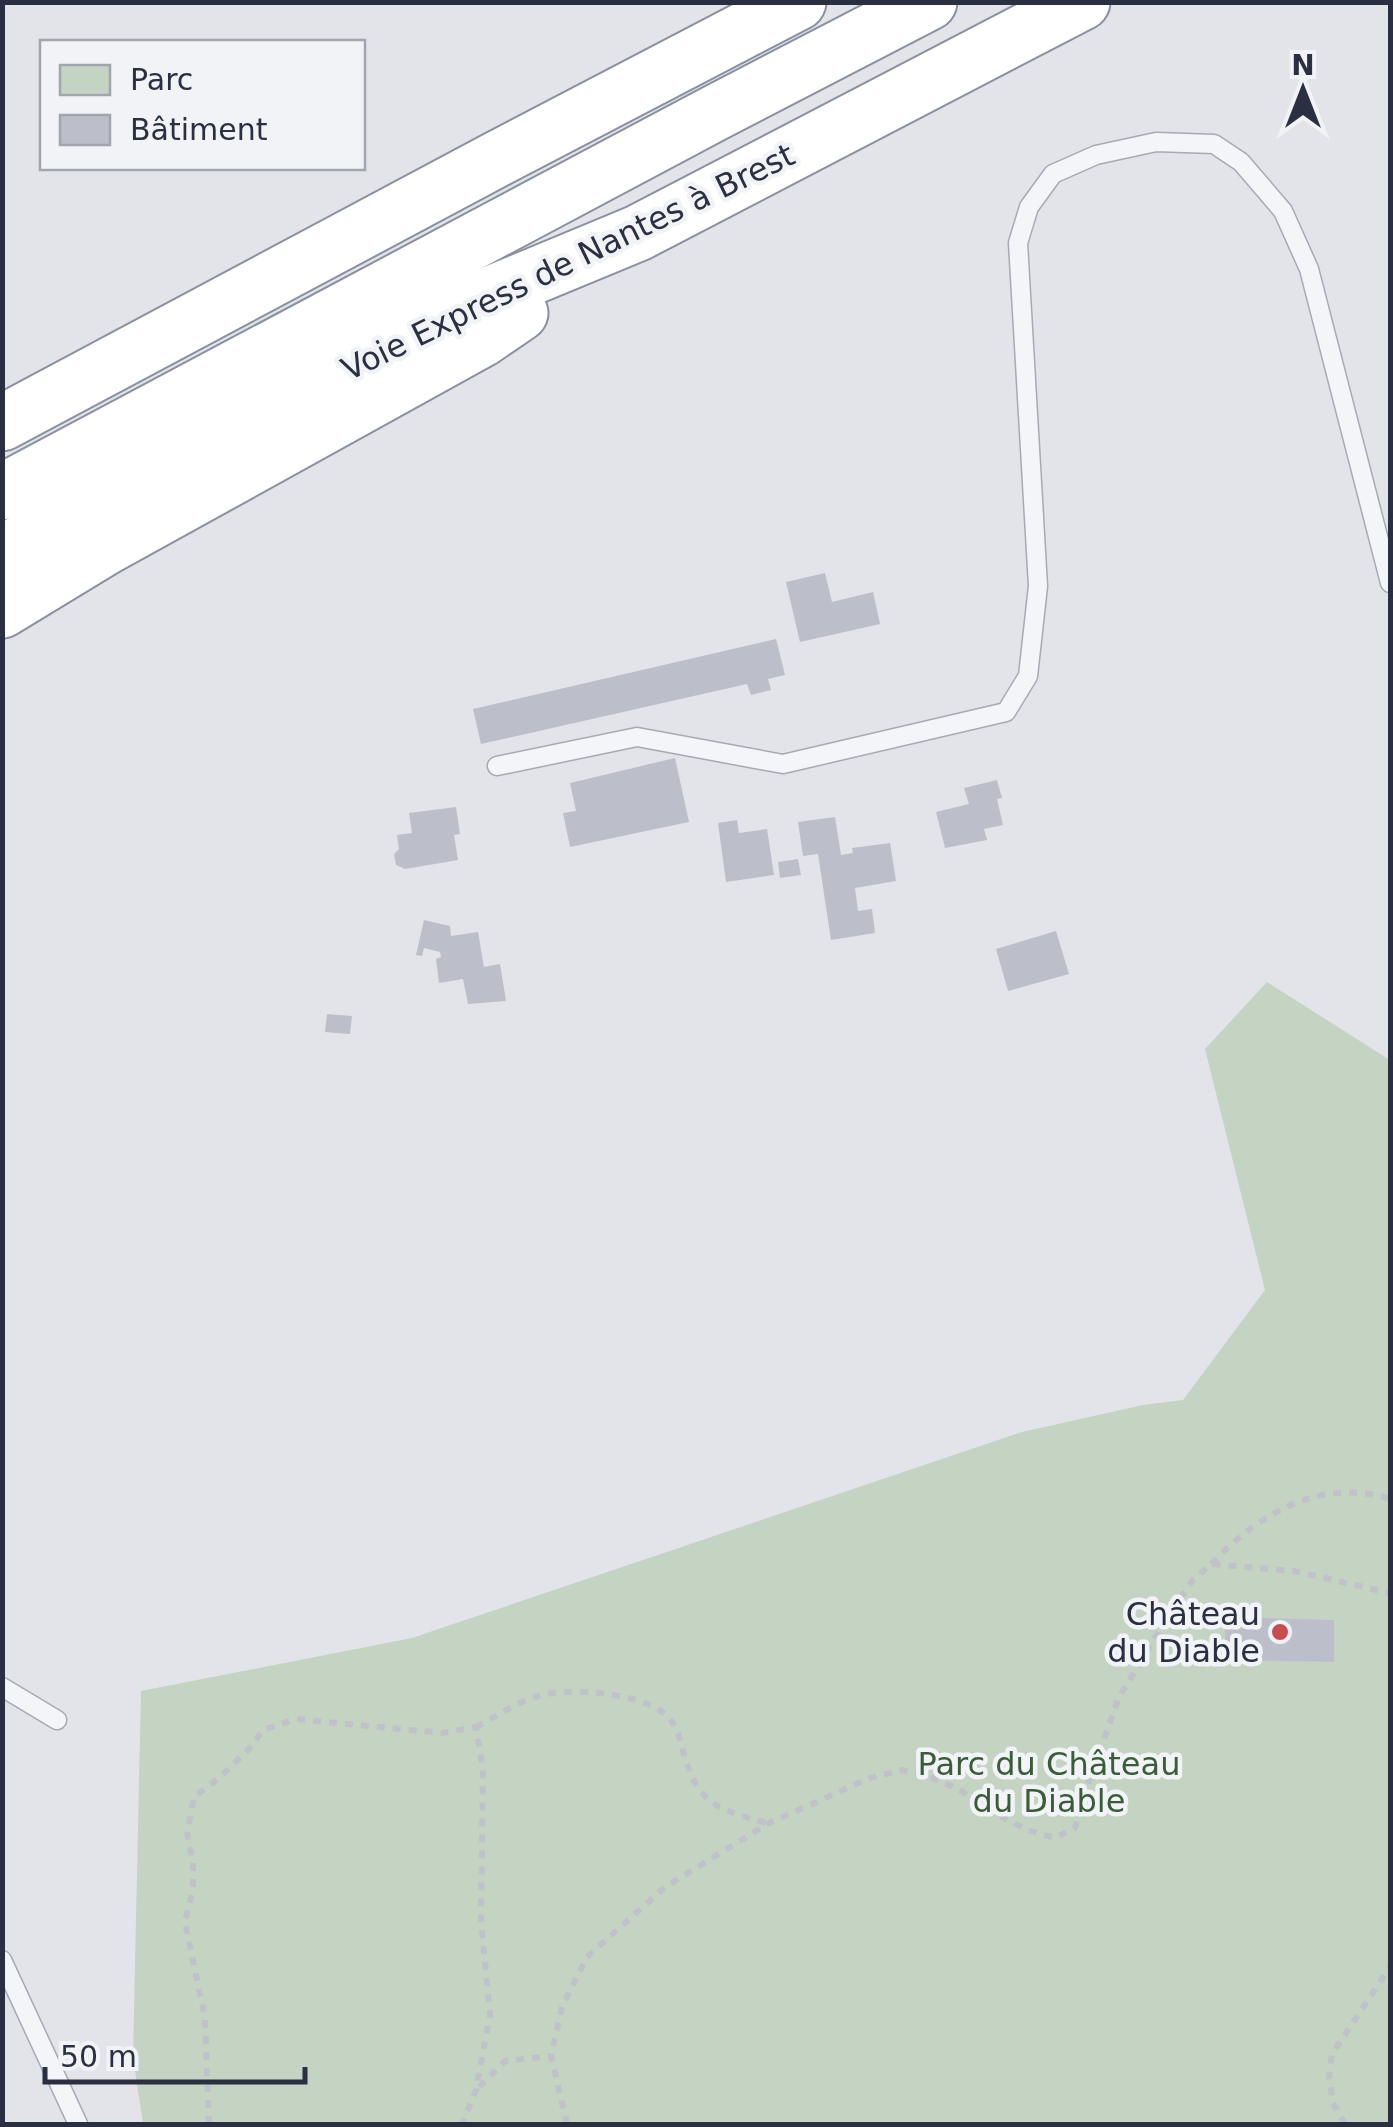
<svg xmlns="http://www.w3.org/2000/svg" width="1393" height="2127" font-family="'DejaVu Sans',sans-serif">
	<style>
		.green { fill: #c5d3c3 }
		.building { fill: #bcbfc9 }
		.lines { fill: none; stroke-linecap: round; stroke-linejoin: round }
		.service-casing { stroke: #a7aab4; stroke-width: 21 }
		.trunk-casing { stroke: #8a90a0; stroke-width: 59 }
		.path { stroke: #bfc2c8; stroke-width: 6; stroke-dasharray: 8 8; stroke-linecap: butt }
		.service { stroke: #f4f5f8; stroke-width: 18 }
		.trunk { stroke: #fff; stroke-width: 55 }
		.poi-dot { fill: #c94c4f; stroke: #f1f3f7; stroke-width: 4 }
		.labels { text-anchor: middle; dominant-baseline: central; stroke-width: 9; stroke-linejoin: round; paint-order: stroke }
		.street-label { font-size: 32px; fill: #2a3041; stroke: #f1f3f7 }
		.poi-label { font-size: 32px; fill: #2a3041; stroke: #f1f3f7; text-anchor: end }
		.park-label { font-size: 32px; fill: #3b5c38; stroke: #f1f3f7 }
	</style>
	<rect width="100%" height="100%" fill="#e2e4ea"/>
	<!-- green -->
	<path class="green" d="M1267,982L1390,1060V2124H143L133,2057L141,1691L412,1638L1022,1432L1143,1405L1183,1400L1265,1290L1205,1049Z"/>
	<!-- building -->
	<g class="building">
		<path d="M825,573L832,602L873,592L880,624L800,642L786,582Z"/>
		<path d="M776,639L785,675L768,679L771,690L751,695L747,684L481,744L473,709Z"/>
		<path d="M675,758L689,822L570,847L563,813L576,811L570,783Z"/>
		<path d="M997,780L1002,798L997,799L1003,825L984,829L987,840L945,848L936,812L969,804L964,788Z"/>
		<path d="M456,807L460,834L454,835L458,860L405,869L396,865L394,854L399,849L397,835L412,833L409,813Z"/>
		<path d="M835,817L841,855L853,853L852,848L890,843L896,881L855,888L858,911L872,909L875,933L831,940L818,854L803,856L798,822Z"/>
		<path d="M737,820L739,833L767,829L774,875L726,882L718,823Z"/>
		<path d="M798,859L801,875L780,878L778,862Z"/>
		<path d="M424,920L450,926L451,936L478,932L484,967L500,964L506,1001L468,1004L463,979L439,983L436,959L441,957L440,952L424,948L422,956L416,955Z"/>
		<path d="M1056,931L1069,974L1008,991L996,949Z"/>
		<path d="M327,1014L352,1016L350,1034L325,1032Z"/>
		<path d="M1225,1617L1334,1620V1662L1225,1660Z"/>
	</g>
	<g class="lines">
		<!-- service casing -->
		<g class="service-casing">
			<g id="service">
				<path d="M497,766L637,737L783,764L1006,712L1028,676L1038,586L1018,243L1029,207L1053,174L1096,155L1156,142L1214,144L1241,162L1283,211L1309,269L1390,583"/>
				<path d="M2,1687L57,1720"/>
				<path d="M2,1960L78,2124"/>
			</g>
		</g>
		<!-- trunk casing -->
		<g class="trunk-casing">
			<g id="trunk">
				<path d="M2,423L499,158L798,2"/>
				<path d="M2,492L713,114L929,2"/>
				<path d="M2,553L469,303L638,233L1082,2"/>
				<path d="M2,610L104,548L482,339L520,313"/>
			</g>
		</g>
		<!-- path -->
		<g class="path">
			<path d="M1211,1564C1259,1514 1319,1477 1390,1499"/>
			<path d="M476,1727C495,1717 517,1702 538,1696C571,1687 646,1692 670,1719C678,1729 681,1743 684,1755C699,1806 720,1810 767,1823"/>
			<path d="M479,2087L505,2061L551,2056"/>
			<path d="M209,2124L205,2018L185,1922L193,1889V1863L187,1833L194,1797L219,1778L249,1749L263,1730L296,1719L442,1733L476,1727L483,1769L481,1920L490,2015L476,2090L462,2124"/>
			<path d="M567,2124L551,2056L562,2007L587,1957L665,1887L769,1823L870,1778L902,1770L933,1778L960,1790L995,1813L1027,1830L1055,1838L1075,1828L1086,1789L1119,1697L1169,1615L1192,1581L1211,1564L1294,1571L1390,1593"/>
			<path d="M1345,2124L1333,2103L1329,2077L1332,2054L1390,1967"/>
		</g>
		<!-- service -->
		<use href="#service" class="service"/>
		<!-- trunk -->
		<use href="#trunk" class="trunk"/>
	</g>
	<!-- markers -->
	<circle class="poi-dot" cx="1280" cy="1632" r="10"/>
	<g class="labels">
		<!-- street labels -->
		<g class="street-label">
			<text transform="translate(568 262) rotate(-26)">Voie Express de Nantes à Brest</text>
		</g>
		<!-- poi labels -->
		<g class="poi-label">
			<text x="1260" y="1614">Château<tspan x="1260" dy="37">du Diable</tspan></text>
		</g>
		<!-- park labels -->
		<g class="park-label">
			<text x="1049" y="1764">Parc du Château<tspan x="1049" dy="37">du Diable</tspan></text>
		</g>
	</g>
	<!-- border -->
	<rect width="1393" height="2127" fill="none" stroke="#2a3041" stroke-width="10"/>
	<!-- legend -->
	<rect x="40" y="40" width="325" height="130" fill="#f1f3f7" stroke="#a1a5ae" stroke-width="2.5"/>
	<rect x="60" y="65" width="50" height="30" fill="#c5d3c3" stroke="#a1a5ae" stroke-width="2.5"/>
	<text x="130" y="90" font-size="30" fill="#2a3041">Parc</text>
	<rect x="60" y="115" width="50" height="30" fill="#bcbfc9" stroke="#a1a5ae" stroke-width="2.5"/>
	<text x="130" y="140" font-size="30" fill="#2a3041">Bâtiment</text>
	<!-- north arrow -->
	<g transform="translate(1303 90)" stroke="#f1f3f7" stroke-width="8" paint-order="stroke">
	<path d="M0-8L18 38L0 25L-18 38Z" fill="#2a3041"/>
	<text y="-15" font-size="28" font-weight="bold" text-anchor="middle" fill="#2a3041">N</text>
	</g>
	<!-- scale -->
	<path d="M45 2067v15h260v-15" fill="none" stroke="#2a3041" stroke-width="5"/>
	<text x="60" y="2067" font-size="30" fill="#2a3041" stroke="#f1f3f7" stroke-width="8" paint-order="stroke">50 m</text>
</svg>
